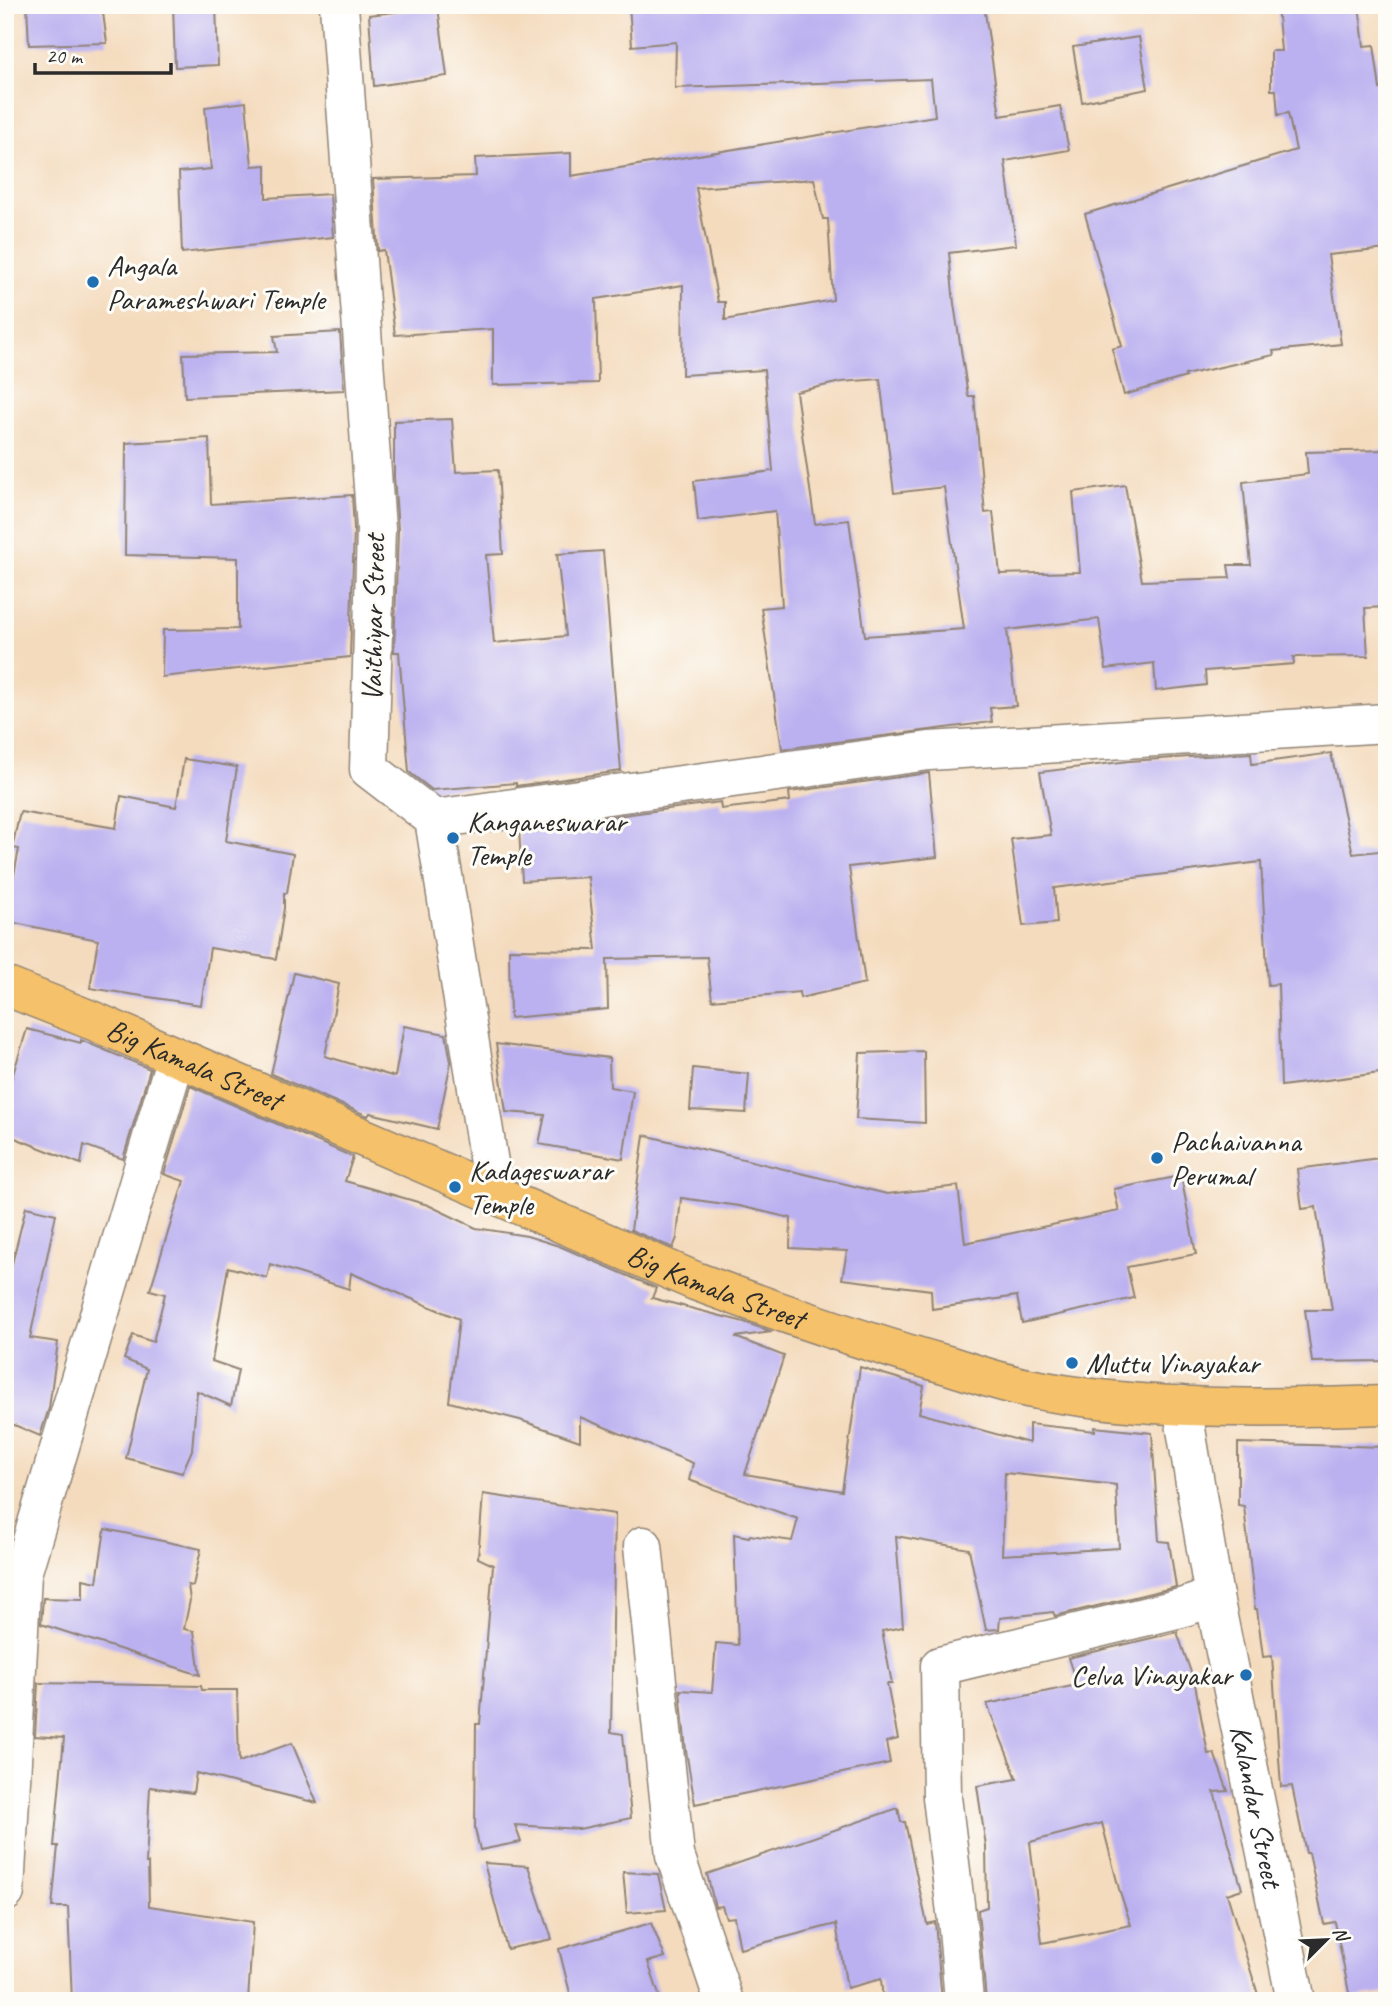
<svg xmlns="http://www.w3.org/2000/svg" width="1392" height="2006" font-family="Caveat,sans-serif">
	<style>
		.building { fill: #bbb1f0; fill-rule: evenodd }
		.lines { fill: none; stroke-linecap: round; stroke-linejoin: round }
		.minor-casing { stroke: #908374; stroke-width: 41 }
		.major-casing { stroke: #908374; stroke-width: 41 }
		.minor { stroke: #fff; stroke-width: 38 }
		.major { stroke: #f5c16b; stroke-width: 38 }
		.poi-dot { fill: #1f6fb2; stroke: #fdfcf7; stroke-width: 2.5 }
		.labels { text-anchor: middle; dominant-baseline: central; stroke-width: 6; stroke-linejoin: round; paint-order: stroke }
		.poi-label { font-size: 30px; fill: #2b2b2b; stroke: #fdfcf7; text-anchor: start }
		.street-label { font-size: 30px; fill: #2b2b2b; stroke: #fdfcf7 }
	</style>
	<rect width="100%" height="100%" fill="#fdfcf7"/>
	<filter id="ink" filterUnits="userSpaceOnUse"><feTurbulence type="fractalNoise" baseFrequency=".0143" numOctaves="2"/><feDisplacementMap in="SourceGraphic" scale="14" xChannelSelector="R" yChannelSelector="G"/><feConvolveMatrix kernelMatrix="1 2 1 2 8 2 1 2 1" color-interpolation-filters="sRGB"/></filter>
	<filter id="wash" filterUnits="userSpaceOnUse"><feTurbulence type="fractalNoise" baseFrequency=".00686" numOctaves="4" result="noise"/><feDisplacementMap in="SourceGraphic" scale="28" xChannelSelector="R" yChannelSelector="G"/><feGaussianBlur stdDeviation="1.57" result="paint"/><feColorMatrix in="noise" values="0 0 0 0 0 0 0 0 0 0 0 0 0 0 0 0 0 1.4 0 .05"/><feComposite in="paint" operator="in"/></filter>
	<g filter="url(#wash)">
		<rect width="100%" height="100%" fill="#f4dbbe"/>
		<g id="blocks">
			<!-- building -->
			<g class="building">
				<path d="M27,5H102L107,43L29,45Z"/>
				<path d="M173,5H216L218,65L175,67Z"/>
				<path d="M629,5H894L895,10L943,5H984L1000,116L1060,106L1069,150L1005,161L1016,245L949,253L954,304L968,396H974L985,513L993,512L1000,574L1080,572L1073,492L1125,485L1142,581L1230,578L1228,565H1251L1243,482L1308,474L1306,452L1387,450V607L1365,608L1368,656L1293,657L1294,664L1205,671L1206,685L1156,691L1154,663L1106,669L1099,619L1007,630L1016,706L990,708L992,722L782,749L761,608L782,606L775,511L698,521L694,481L773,471L764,370L682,375L683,285L596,299L598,383L493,385V329L395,335L384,250L378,251L373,179L476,176L475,158L571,153V176L935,116L931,79L675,88L676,42L632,46ZM814,179L823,219H828L833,300L725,320V302H718L696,188ZM880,379L894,493L944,487L964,629L865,636L849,520L815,524L796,392L841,382Z"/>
				<path d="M1277,5H1359L1364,46L1374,45L1380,89L1387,88V249L1328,255L1341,344L1273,351L1274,355L1185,375L1186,377L1124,395L1112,349L1122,346L1085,214L1296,150L1288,113L1278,115L1276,90H1271V51H1281Z"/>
				<path d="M438,7L447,76L374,86L369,15Z"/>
				<path d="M1139,37L1148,89L1082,102L1073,47Z"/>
				<path d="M246,102L252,166L266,165V198L330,194L333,237L182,253L179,172L211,169L205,107Z"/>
				<path d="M340,332L344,390L185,397L183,354L277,352L274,336Z"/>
				<path d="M452,419L456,472L498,470L503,554L486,555L494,643L566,636L557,554L603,551L621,771L516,786V783L432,790L409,772L399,652H394L398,530L394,476V421Z"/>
				<path d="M209,438L211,504L352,495L354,529L350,657L162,677L163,630L238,629V558L125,555L126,443Z"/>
				<path d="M1251,753L1252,764L1331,753L1353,854L1387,850V1072L1281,1086L1278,984L1268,985L1261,862L1054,888L1057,923L1023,926L1011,839L1051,835L1040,772L1129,761Z"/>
				<path d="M184,759L237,767L226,841L293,854L287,893H284V908L276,959L210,948L201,1005L90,988L98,940L5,921L19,849L12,848L20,812L116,828L121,796L176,807Z"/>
				<path d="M929,773L937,857L849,867L865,983L800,998L799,992L712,1000L707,957L607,959L608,1009L510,1018L509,949L596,950L588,877L522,881L519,829L720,802L721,809L790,801L789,792Z"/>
				<path d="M294,973L339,984L325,1056L395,1077L404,1026L446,1034L451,1062L437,1129L370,1113L368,1116L271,1074Z"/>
				<path d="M27,1029L81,1043V1040L150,1069L123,1159L84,1145L81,1164L5,1134V1100Z"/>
				<path d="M496,1044L609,1058L610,1087L633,1091L623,1159L539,1144L545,1115L506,1112Z"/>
				<path d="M924,1051L925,1123L856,1119L860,1053Z"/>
				<path d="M693,1068L749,1074L746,1113L690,1110Z"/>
				<path d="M190,1086L353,1157L345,1181L428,1205L476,1228L527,1236L559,1246L656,1288L652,1298L744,1322L772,1332L735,1337L784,1356L745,1474L842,1491L860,1367L924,1386L919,1413L1029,1443V1424L1095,1431V1427L1152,1433L1159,1541L1169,1542L1176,1587L1055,1616L1053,1612L1000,1618L999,1629L986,1630L969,1549L896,1536L903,1627L882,1631L892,1684H887L898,1739L886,1742L890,1763L695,1804L686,1751L680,1690L712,1692L716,1643L738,1645L734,1534L749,1537L750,1535L792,1541L798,1519L689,1480L693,1463L580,1417V1441L520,1420L449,1402L459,1319L351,1273L349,1289L270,1264L267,1278L228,1267L212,1361L238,1370L231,1406L197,1391L192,1450L182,1473L126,1458L147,1369L124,1359L133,1335L153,1342L165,1294L150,1290L184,1181L164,1174ZM1005,1473L1116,1485L1119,1548L1002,1555Z"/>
				<path d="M644,1135L887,1194L958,1186L965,1243L1119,1211L1114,1189L1181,1176L1196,1254L1127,1267L1134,1298L1022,1323L1017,1296L932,1309L931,1290L842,1279L847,1251L790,1248L791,1218L739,1206L681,1198L677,1238L673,1248L631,1230Z"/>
				<path d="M1387,1157V1283L1380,1284L1387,1329V1361L1312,1362L1305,1310H1332L1316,1207L1302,1209L1297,1169Z"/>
				<path d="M26,1207L56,1214L30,1338L58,1342L49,1408L40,1436L5,1421V1292Z"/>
				<path d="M1238,1443L1387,1447V1993L1350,1998L1335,1922L1324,1924L1309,1853H1306L1292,1786L1281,1787L1272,1656L1263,1657L1257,1609H1255L1244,1506L1238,1505Z"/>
				<path d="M483,1494L615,1514L611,1732L623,1734L631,1818L579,1829L515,1825L521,1842L480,1850L475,1829L476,1724H480L493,1565L478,1558Z"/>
				<path d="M105,1529L201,1549L193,1586L188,1585L190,1600L184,1629L194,1631L200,1675L41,1624L43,1598L83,1599V1579L97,1582Z"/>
				<path d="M1177,1632L1195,1684L1208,1754L1214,1753L1228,1791L1214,1792L1242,1889L1227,1894L1260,2001H986L978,1910L987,1907L986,1846L977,1786L1017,1779L987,1704L1077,1685L1068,1658ZM1102,1823L1119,1889L1131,1925L1042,1943L1030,1842Z"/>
				<path d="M38,1683L201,1686L202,1690H237L239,1762L292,1743L317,1803L196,1773L193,1793L150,1787L146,1863H148L149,1906L253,1922L248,2001H72L68,1907H52L58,1846H54L64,1738L35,1736Z"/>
				<path d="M898,1808L901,1822H905L927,1924L935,1922L942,2001H883L881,1979L847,1988L836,1924L740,1949L734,1917L726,1918L722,1906L715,1907L707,1874Z"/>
				<path d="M484,1863L528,1866L552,1939L507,1949Z"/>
				<path d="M623,1872L658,1874L666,1910L627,1913Z"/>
				<path d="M651,1923L665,1957L648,1962L661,2001H572L559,1949Z"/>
			</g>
		</g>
	</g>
	<g filter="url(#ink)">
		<use href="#blocks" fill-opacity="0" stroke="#908374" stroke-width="2"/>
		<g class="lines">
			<!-- minor casing -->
			<g class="minor-casing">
				<g id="minor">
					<path d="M339,5L376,529L369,769L434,819L494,1194"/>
					<path d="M434,819L929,751L1387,723"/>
					<path id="s1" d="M1182,1405L1214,1597L1296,2001"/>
					<path d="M643,1546L675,1855L724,2001"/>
					<path d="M5,1892L22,1574L176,1057"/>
					<path d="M964,2001L958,1929L942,1797L940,1666L1181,1608L1214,1597"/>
				</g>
			</g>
			<!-- major casing -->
			<g class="major-casing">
				<g id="major">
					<path id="s2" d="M5,986L96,1022L695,1281C779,1312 864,1342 951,1366C976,1374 1002,1383 1028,1388C1145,1411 1267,1409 1387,1405"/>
				</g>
			</g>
			<!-- minor -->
			<use href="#minor" class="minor"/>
			<!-- major -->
			<use href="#major" class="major"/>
		</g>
	</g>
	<!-- markers -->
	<g class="poi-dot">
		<circle cx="93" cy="282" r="7"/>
		<circle cx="453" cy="838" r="7"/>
		<circle cx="1157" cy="1158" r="7"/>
		<circle cx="455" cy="1187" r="7"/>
		<circle cx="1072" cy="1363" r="7"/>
		<circle cx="1246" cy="1675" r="7"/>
	</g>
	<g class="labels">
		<!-- poi labels -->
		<g class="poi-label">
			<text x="107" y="265">Angala<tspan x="107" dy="34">Parameshwari Temple</tspan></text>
			<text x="467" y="821">Kanganeswarar<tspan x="467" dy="34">Temple</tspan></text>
			<text x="1171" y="1141">Pachaivanna<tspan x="1171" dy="34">Perumal</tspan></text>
			<text x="469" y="1170">Kadageswarar<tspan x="469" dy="34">Temple</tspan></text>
			<text x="1086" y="1363">Muttu Vinayakar</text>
			<text x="1232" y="1675" text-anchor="end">Celva Vinayakar</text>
		</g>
		<!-- street labels -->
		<g class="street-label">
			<text transform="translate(373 618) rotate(-89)">Vaithiyar Street</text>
			<text stroke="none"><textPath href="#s2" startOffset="205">Big Kamala Street</textPath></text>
			<text stroke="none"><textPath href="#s2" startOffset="772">Big Kamala Street</textPath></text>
			<text stroke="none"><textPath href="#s1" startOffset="408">Kalandar Street</textPath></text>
		</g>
	</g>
	<!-- margin -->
	<rect width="1392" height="2006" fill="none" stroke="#fdfcf7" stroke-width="28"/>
	<!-- north arrow -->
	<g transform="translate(1326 1940) rotate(66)" stroke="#fdfcf7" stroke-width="5" paint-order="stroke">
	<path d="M0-5L12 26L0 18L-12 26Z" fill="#2b2b2b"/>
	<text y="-10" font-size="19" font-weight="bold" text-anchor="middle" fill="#2b2b2b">N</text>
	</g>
	<!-- scale -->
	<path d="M35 63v10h136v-10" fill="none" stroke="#2b2b2b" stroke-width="3.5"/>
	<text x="46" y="63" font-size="21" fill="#2b2b2b" stroke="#fdfcf7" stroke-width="5" paint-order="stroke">20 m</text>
</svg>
